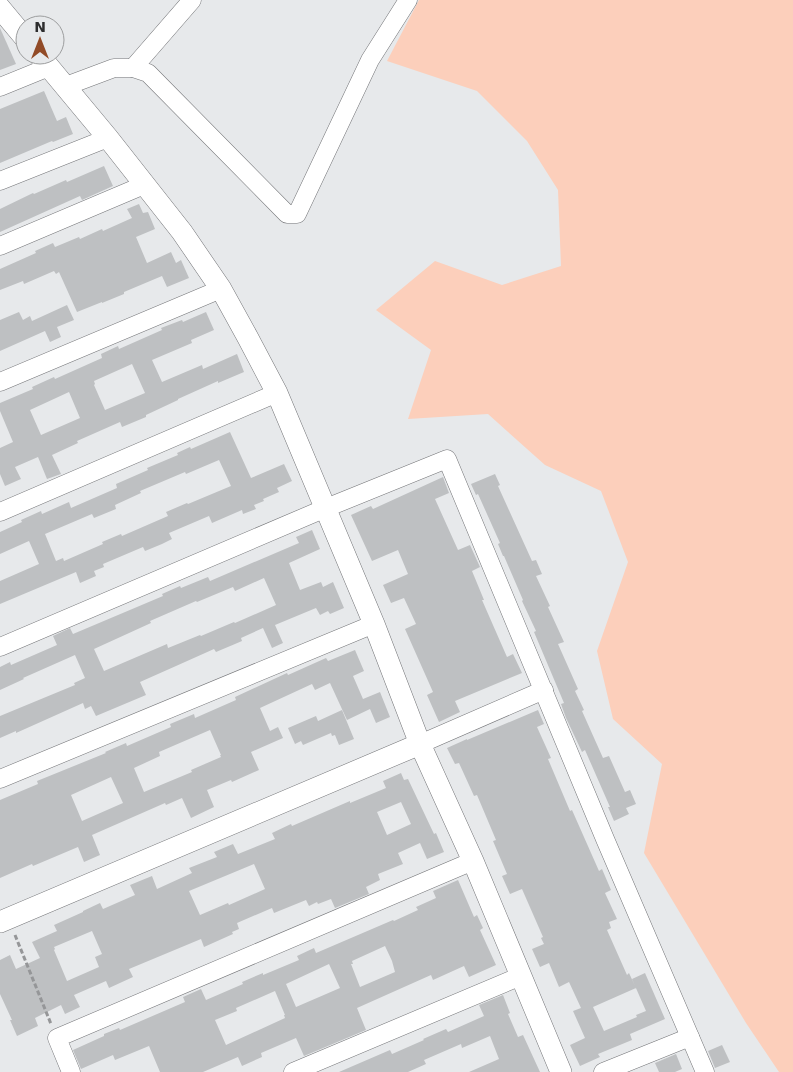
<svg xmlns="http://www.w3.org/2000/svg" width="793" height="1072" font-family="'DejaVu Sans',sans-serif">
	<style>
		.green { fill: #fccfbb }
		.building { fill: #bec0c2; fill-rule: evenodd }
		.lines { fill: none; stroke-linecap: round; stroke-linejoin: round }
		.minor-casing { stroke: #747578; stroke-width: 19 }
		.tertiary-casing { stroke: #747578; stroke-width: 22 }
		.path { stroke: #959698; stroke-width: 3; stroke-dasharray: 5 2.5; stroke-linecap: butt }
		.minor { stroke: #fff; stroke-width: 18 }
		.tertiary { stroke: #fff; stroke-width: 21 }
	</style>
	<rect width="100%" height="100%" fill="#e7e9eb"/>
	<!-- green -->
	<path class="green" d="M419,0H793V1072H779L746,1023L644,853L662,764L613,719L597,651L628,562L601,491L545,465L488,414L408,419L431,350L376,310L435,261L502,285L561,266L558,190L527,141L477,91L387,61Z"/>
	<!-- building -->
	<g class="building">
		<path d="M0,28L16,64L0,70Z"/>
		<path d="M44,91L57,121L66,117L73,134L53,142L52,141L0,163V109Z"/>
		<path d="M104,166L113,186L82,200L80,196L0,232V209L33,193L34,194L66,180L67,182Z"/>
		<path d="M139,204L143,213L148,212L155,229L136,237L147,263L171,252L176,263L181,260L189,278L167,287L162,276L124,292V294L102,303V302L77,312L59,272L56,274L54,271L24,284L23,281L0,290V269L36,253L35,251L53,243L55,247L79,237L80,239L102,229L103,231L132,218L127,209Z"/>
		<path d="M67,305L74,320L57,327L61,337L50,342L45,331L0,351V320L19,312L23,320L30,316L32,321Z"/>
		<path d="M206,312L214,330L191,340L192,343L152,360L162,382L202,365L203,369L237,354L244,372L218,383V381L178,399V400L146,415V417L122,427L120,422L77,441L78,443L52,455L61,474L47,479L38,457L15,467L21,479L5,486L0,474V448L13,442L0,411V403L33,389L32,387L54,377L55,379L102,358L101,354L118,346L119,349L162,330L161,328L182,320L183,322ZM132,364L145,393L105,410L94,385L95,384L94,381ZM69,392L80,418L41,435L30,410Z"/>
		<path d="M230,432L251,478L284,464L292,481L277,488L279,492L263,499L264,501L254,505L256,509L243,514L242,510L212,523L209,516L169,533L172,539L162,544L145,551L143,547L103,564L104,567L94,571L96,576L80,583L76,572L0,604V581L39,564L29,541L0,554V532L22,522L21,520L41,511L42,514L69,502L71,508L117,488L116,484L148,470L147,468L178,455L177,453L190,447L191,449ZM219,460L231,486L188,504L187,503L166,512L168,516L122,536L121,534L102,542L103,544L64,561L63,558L56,561L45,534L92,514L94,518L116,509L115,505L141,493L140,491L185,472L186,474Z"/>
		<path d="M495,474L500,485L498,486L532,561L536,560L542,574L536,576L550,606L548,607L564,642L558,644L578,689L575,691L584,710L582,711L603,758L609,756L625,792L630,790L636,804L626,808L629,814L614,821L608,807H610L585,750L582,752L566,718L561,704L564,703L534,632L536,631L522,601L523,600L504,556H503L498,544L500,543L478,494L476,495L471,484Z"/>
		<path d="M443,477L449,493L435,499L458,550L470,545L480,567L472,571L484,600H482L507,657L513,654L522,673L455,701L460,712L439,722L427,695L433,692L405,629L416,624L404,598L391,603L383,585L408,574L398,550L372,561L351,515L371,506L373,509Z"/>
		<path d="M312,530L320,549L289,563L291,568L300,590L321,582L323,587L333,582L344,608L330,614L328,611L320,615L316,608L275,625L283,643L272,648L263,628L241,638L242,641L235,644L216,652L214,649L176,666L140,682L146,695L96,716L91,706L85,709L83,703L16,733V731L0,738V716L75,685L74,683L85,678L75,655L23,678L24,679L0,690V667L10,662L11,665L57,645L53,636L70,628L73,634L163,596L162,594L180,586L181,588L208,577L210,581L299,543L296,537ZM264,578L276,605L235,623L234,622L201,636L200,635L168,648L167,644L104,671L94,649L151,623L150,621L196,601L197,602L233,587L235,591Z"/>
		<path d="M355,650L364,671L353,676L363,699L380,692L390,717L376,723L370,709L347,720L330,683L315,690L312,684L260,708L270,731L278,727L283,738L251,752L259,770L232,782L231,780L207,790L214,807L191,818L182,798L166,805L165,803L92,835L100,855L84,862L78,847L33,866L32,864L0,878V800L38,784L37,781L106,753L105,752L126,743L127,746L171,727L170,724L194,714L195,718L236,700L235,697L287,673L288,675L326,658L328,661ZM210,730L221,755H220L221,757L191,770L192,772L144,792L134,768L160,756L159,752ZM111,777L123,803L82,821L71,795Z"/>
		<path d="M342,710L354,739L339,745L335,735L332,736L331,733L303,745L301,741L295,744L288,728L316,716L318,721Z"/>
		<path d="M538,710L544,724L537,727L551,758L548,759L570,811L572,810L599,871L602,869L611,890L605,893L617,919L609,922L611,928L607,930L627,975L629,973L636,988L593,1007L604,1031L637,1017L636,1015L646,1011L632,979L645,973L665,1019L630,1034L632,1040L598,1054L600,1057L580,1066L570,1045L585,1038L573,1011L581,1008L569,982L559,987L549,963L540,967L532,949L544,944L541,938L543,937L522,889L510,894L502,876L507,874L493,841L496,840L477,795L474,796L459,763L455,764L447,748L467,739V740Z"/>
		<path d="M401,773L404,780L408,779L434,834L436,833L444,852L427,859L420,843L398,853L403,864L378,874L380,880L366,887L369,894L335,908L331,899L318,904L317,902L309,906L306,900L274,913L272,908L237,923L239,929L232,932L233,934L204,947L201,939L129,969L133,977L109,988L106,981L74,995L80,1007L65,1014L61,1005L35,1018L38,1026L17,1036L10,1020H12L0,994V960L10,955L16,969L40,958L32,942L57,931L54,925L83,912V911L100,903L103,909L135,895L130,885L152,876L157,889L192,873L189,868L217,857L214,852L233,844L238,854L275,839L272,833L291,824L292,826L350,801V803L386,788L383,781ZM401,802L411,824L387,835L377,812ZM254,864L265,889L229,905L228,903L200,915L189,891ZM92,931L102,954L95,957L99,967L67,981L54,950L55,949L54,947Z"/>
		<path d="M458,880L474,917L477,915L483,928L480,930L496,965L469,977L464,966L433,980L431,975L357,1008L366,1030L304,1056L296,1038L261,1053L262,1057L242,1066L238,1057L203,1072H160L149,1046L115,1060L113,1055L81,1069L73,1050L104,1036V1034L119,1028L120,1030L185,1002L183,997L201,989L206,1000L243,984L242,982L263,973V975L299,960L297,956L314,948L316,953L393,920L394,921L418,910L416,907L436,898L433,891ZM385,946L392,961L395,972L360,987L351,964H353L352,961ZM329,964L340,988L296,1007L286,984ZM275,991L285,1015H284L285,1018L226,1045L215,1020L237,1011L236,1008Z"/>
		<path d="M503,995L510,1013L508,1014L518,1037L523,1035L540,1072H469L499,1059L490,1036L462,1048L461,1044L424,1060L426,1064L408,1072H339L390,1050L392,1054L424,1040L423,1039L446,1029L448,1032L484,1016L479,1005Z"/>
		<path d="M722,1045L730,1062L715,1068L708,1051Z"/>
		<path d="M676,1054L682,1069L675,1072H659L655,1063Z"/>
	</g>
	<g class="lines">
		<!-- minor casing -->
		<g class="minor-casing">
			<g id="minor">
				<path d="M133,68L192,0"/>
				<path d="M66,86L114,68H133L148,73L287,214H297L370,60L408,0"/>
				<path d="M0,87L49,67"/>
				<path d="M0,181L108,138"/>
				<path d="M0,246L144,185"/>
				<path d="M0,382L221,289"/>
				<path d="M0,512L277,393"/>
				<path d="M0,647L326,508L447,459L605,839L705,1072"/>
				<path d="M420,744L544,690"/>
				<path d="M0,779L374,624"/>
				<path d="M71,1072L57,1038L473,861"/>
				<path d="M293,1072L521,976"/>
				<path d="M603,1072L690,1037"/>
			</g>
		</g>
		<!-- tertiary casing -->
		<g class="tertiary-casing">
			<g id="tertiary">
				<path d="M0,8L25,38"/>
				<path d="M39,55L108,138L182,232L221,289L248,338L277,393L374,624L420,744L473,861L561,1072"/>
				<path d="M0,922L420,744"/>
			</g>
		</g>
		<!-- path -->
		<path class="path" d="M15,935L51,1024"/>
		<!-- minor -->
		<use href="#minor" class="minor"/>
		<!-- tertiary -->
		<use href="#tertiary" class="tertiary"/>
	</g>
	<!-- north arrow -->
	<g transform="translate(40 40)"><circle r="24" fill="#e7e9eb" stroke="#9d9e9f"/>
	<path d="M0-4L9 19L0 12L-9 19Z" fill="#924b27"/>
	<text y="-8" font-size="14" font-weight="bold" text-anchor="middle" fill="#2d2d2e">N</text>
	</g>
</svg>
